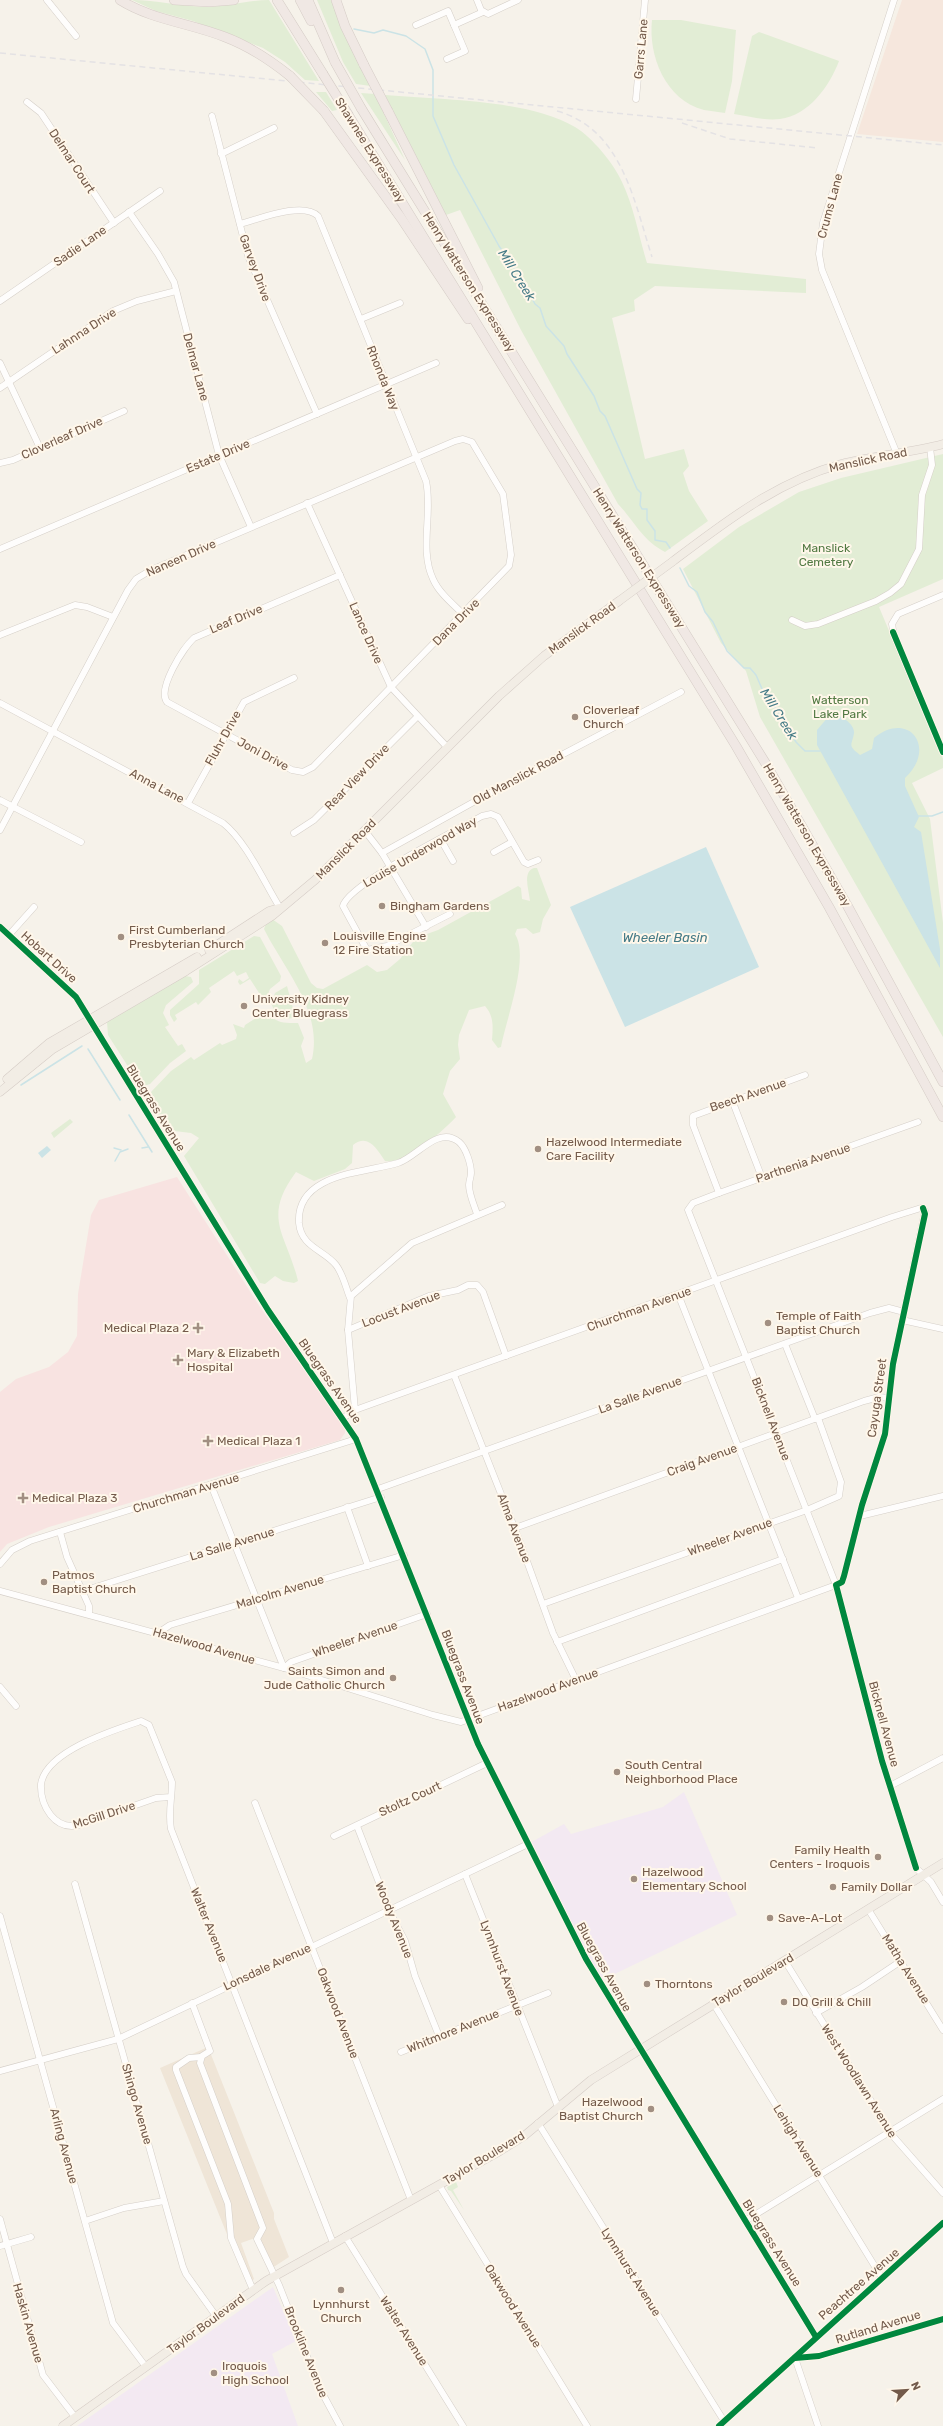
<svg xmlns="http://www.w3.org/2000/svg" width="943" height="2426" font-family="Rubik,sans-serif">
	<style>
		.residential { fill: #efe5d7 }
		.commercial { fill: #f6e7dd }
		.education { fill: #f3e9f2 }
		.medical { fill: #f8e3e1 }
		.green { fill: #e2edd5 }
		.water { fill: #cbe3e6 }
		.lines { fill: none; stroke-linecap: round; stroke-linejoin: round }
		.stream { stroke: #cbe3e6; stroke-width: 1.5 }
		.minor-casing { stroke: #d5cfc8; stroke-width: 7 }
		.major-casing { stroke: #d5ccc6; stroke-width: 9 }
		.highway-casing { stroke: #d5ccc6; stroke-width: 10 }
		.minor { stroke: #fefdfc; stroke-width: 6 }
		.major { stroke: #f2ede5; stroke-width: 8 }
		.highway { stroke: #f0e8e4; stroke-width: 9 }
		.rail { stroke: #e4e2e4; stroke-width: 1.5; stroke-dasharray: 6 4; stroke-linecap: butt }
		.major-bridge-casing { stroke: #d5ccc6; stroke-width: 9; stroke-linecap: butt }
		.highway-bridge-casing { stroke: #d5ccc6; stroke-width: 10; stroke-linecap: butt }
		.major-bridge { stroke: #f2ede5; stroke-width: 8 }
		.highway-bridge { stroke: #f0e8e4; stroke-width: 9 }
		.cycleway-casing { stroke: #fff7ea; stroke-width: 8 }
		.cycleway { stroke: #00873e; stroke-width: 6 }
		.poi-dot { fill: #a18f82; stroke: #fff7ea; stroke-width: 1.5 }
		.labels { text-anchor: middle; dominant-baseline: central; stroke-width: 4; stroke-linejoin: round; paint-order: stroke }
		.street-label { font-size: 12px; fill: #735a4a; stroke: #fff7ea }
		.park-label { font-size: 12px; fill: #517942; stroke: #fff7ea }
		.poi-label { font-size: 12px; fill: #735a4a; stroke: #fff7ea; text-anchor: start }
		.water-label { font-size: 13px; font-style: italic; fill: #447a86; stroke: #fff7ea }
	</style>
	<rect width="100%" height="100%" fill="#f6f2ea"/>
	<!-- residential -->
	<path class="residential" d="M208,2047L274,2213V2219L289,2257L269,2270L255,2238L241,2243L254,2279L247,2284L160,2068Z"/>
	<!-- commercial -->
	<path class="commercial" d="M902,0H943V142L857,134Z"/>
	<!-- education -->
	<g class="education">
		<path d="M684,1792L737,1915L598,1982L528,1844L564,1824L571,1834L663,1807Z"/>
		<path d="M273,2287L296,2341L272,2354L298,2426H77Z"/>
	</g>
	<!-- medical -->
	<path class="medical" d="M177,1177L260,1307L345,1427V1433L340,1440L49,1527L7,1544L0,1552V1392L16,1379L49,1367L68,1352L77,1336L78,1294L91,1215L99,1200Z"/>
	<!-- green -->
	<g class="green">
		<path d="M132,0C156,0 180,6 205,7C226,7 247,0 269,0L319,81L305,80L285,62L263,48L193,21L156,11Z"/>
		<path d="M317,0H332L371,86L356,84L343,62Z"/>
		<path d="M652,20H681L736,30L732,81L725,113C718,112 711,111 704,110C665,100 648,55 652,20Z"/>
		<path d="M759,32L839,61C829,87 809,115 780,119C765,121 748,116 734,114L752,36Z"/>
		<path d="M316,92H326L337,110L332,111Z"/>
		<path d="M361,93L375,94L405,160Z"/>
		<path d="M385,95C441,100 527,99 575,127C591,136 615,165 622,182C634,207 639,237 647,263L806,279V293L655,286L634,300L635,311L612,318L645,459L684,449L689,466L683,473L689,491L708,521L665,552C642,540 635,522 618,504L521,330L460,210L446,215Z"/>
		<path d="M943,454V579L879,607L943,759V768L912,783L930,819L943,923V1037L760,717L746,671L721,643L683,569L739,527L799,492L841,478Z"/>
		<path d="M534,868H537L551,905L543,919L540,932L533,934L526,928L517,929L515,934C530,958 506,1019 501,1047L498,1048L492,1040C493,1027 494,1016 485,1006L469,1010L459,1035L458,1045L460,1059L450,1071L443,1094L456,1117C443,1131 405,1165 385,1161C377,1149 368,1133 353,1145L352,1163L345,1169L314,1181L296,1172C261,1219 287,1234 298,1281L294,1283L283,1281L275,1276L265,1284L260,1283L184,1156L199,1138L191,1133L166,1130L150,1103L151,1092L171,1071L191,1057L194,1060L220,1043L222,1045L236,1039L237,1035L233,1024L244,1028L245,1025L267,1011C275,1024 285,1023 298,1023L304,1038L301,1046L306,1063L312,1059C323,1011 284,969 264,929L266,924L272,919L282,926L311,983L317,988L323,989L367,965L377,972L387,970L400,959L416,938L438,930L518,886L521,888L522,899L530,901C529,890 522,872 534,868Z"/>
		<path d="M254,936L260,937L281,976L280,981L270,989L265,1002L250,979L240,985L238,982L239,979L243,982L249,978L246,972L237,976L234,971L209,988L211,992L198,1005L196,1002L175,1015L177,1019L174,1022L170,1015V1010L199,984V970Z"/>
		<path d="M185,976L191,977L193,982L166,1005L163,1013L169,1025L165,1027L178,1046L182,1044L186,1051L170,1063L150,1084L144,1086L136,1079L108,1035L107,1022Z"/>
		<path d="M287,986L294,1012L293,1018L283,1019L276,1015L271,1003L275,993Z"/>
		<path d="M70,1119L73,1122L54,1138L51,1133Z"/>
		<path d="M456,2182L458,2187L453,2190L464,2210L451,2191L448,2190L447,2187Z"/>
	</g>
	<!-- water -->
	<g class="water">
		<path d="M837,715C843,717 855,725 854,733C852,746 847,745 860,755L872,749L874,738C908,710 938,747 905,778V786L919,817L914,827L921,832L940,949V968L817,745V730L829,716Z"/>
		<path d="M706,847L759,967L625,1027L570,907Z"/>
		<path d="M47,1146L51,1150L42,1158L38,1153Z"/>
	</g>
	<g class="lines">
		<!-- stream -->
		<g class="stream">
			<path d="M354,29L374,33L383,30L406,36L425,49L433,70V116L454,165L499,246L521,278L535,304L540,308L546,326L564,346L567,354L594,396L600,411L605,416L637,489L641,493L640,505L642,509H647V520L655,531V540L666,542L670,548"/>
			<path d="M680,568L689,586L697,592L705,612L713,622L727,651L744,668H750L756,675L766,698L777,710L796,742L805,751H820"/>
			<path d="M918,816H932L943,812"/>
			<path d="M88,1049L120,1100"/>
			<path d="M21,1085L82,1046"/>
			<path d="M129,1115L152,1152"/>
			<path d="M114,1148L121,1150"/>
			<path d="M142,1148L148,1147"/>
			<path d="M115,1161L120,1152L128,1149"/>
		</g>
		<!-- minor casing -->
		<g class="minor-casing">
			<g id="minor">
				<path d="M47,0L76,36"/>
				<path d="M477,0L481,10L488,14L518,0"/>
				<path d="M894,0L823,223L819,254L822,270L897,454"/>
				<path d="M416,25L448,11L454,25L483,12"/>
				<path d="M447,59L465,51L454,25"/>
				<path d="M636,99L645,0"/>
				<path d="M27,102L41,113L114,223"/>
				<path d="M212,116L248,256L317,414"/>
				<path d="M221,154L274,128"/>
				<path d="M129,212L158,254L174,282L219,455L251,527"/>
				<path d="M240,224C259,219 303,201 318,216L426,481C433,512 419,550 433,579C439,593 453,604 463,614"/>
				<path d="M0,301L160,191"/>
				<path d="M361,319L400,303"/>
				<path d="M0,363L40,448"/>
				<path d="M0,388L113,311L137,301L176,291"/>
				<path d="M0,463L13,460L124,411"/>
				<path d="M307,503L391,687L447,747"/>
				<path d="M0,549L436,363"/>
				<path d="M943,595L898,614L892,624L894,636L943,752"/>
				<path d="M792,620L805,626L818,624L876,601L890,593L901,584L919,549L922,495L932,465L930,447"/>
				<path d="M0,635L75,605L87,607L113,617"/>
				<path d="M0,703L223,823C246,841 264,882 280,908"/>
				<path d="M0,800L81,842"/>
				<path d="M188,803L244,702L294,678"/>
				<path d="M0,830L128,590L136,579L151,570L455,441L463,439L472,442L503,494L511,555L509,566L313,767L303,772L292,770L167,702C157,689 183,648 194,638L340,575"/>
				<path d="M365,831L382,853L497,789L681,692"/>
				<path d="M294,833L314,820L417,717"/>
				<path d="M441,840L453,861"/>
				<path d="M494,852L512,842"/>
				<path d="M382,853L426,927"/>
				<path d="M450,914L387,946L367,950L343,906C348,884 458,830 482,816L491,814L498,817L524,862L528,864L538,860"/>
				<path d="M0,927L76,997L268,1310L356,1439L478,1744L586,1959L816,2337"/>
				<path d="M9,935L34,907"/>
				<path d="M732,1100L762,1178"/>
				<path d="M918,1122L719,1193L693,1203L688,1210L836,1585L882,1761L916,1868L931,1882L943,1902"/>
				<path d="M719,1193L693,1125V1116L805,1075"/>
				<path d="M678,1294L798,1598"/>
				<path d="M350,1298C346,1288 343,1274 336,1265C324,1250 301,1247 299,1223C296,1173 364,1173 398,1163C417,1157 438,1125 459,1142C466,1148 471,1164 471,1173C471,1177 469,1181 469,1185C469,1194 474,1205 477,1214"/>
				<path d="M902,1320L943,1329"/>
				<path d="M348,1330L429,1296L458,1290L468,1285H477L483,1292L506,1356"/>
				<path d="M785,1344L815,1419"/>
				<path d="M454,1375L520,1542L553,1633L576,1680"/>
				<path d="M355,1410L348,1330L351,1296L412,1243L502,1205"/>
				<path d="M211,1485L284,1668L291,1662L427,1614"/>
				<path d="M378,1489L870,1313L889,1308L904,1312"/>
				<path d="M347,1507L368,1566"/>
				<path d="M860,1516L943,1496"/>
				<path d="M515,1528L864,1401L879,1397L889,1398"/>
				<path d="M60,1532L67,1557L89,1606V1614"/>
				<path d="M0,1564L12,1550L30,1541L356,1439"/>
				<path d="M0,1591L284,1668L433,1715L461,1722L836,1585L842,1582L844,1576L862,1505L885,1434L893,1364L925,1211L921,1208L892,1217L355,1410L343,1418"/>
				<path d="M83,1591L381,1497"/>
				<path d="M543,1604L807,1510L839,1496L841,1482L818,1418"/>
				<path d="M158,1633L170,1625L404,1555"/>
				<path d="M557,1642L783,1559"/>
				<path d="M0,1687L16,1706"/>
				<path d="M890,1786L943,1758"/>
				<path d="M171,1797L156,1798L79,1825C55,1831 40,1806 41,1784C46,1751 114,1730 141,1721L149,1725L172,1782C172,1798 168,1813 171,1829L333,2243"/>
				<path d="M255,1803L411,2200"/>
				<path d="M357,1826L392,1916L405,1941L415,1976L439,2036"/>
				<path d="M334,1836L487,1763"/>
				<path d="M465,1874L558,2107"/>
				<path d="M75,1884L183,2267L186,2274L216,2316"/>
				<path d="M868,1909L943,2030"/>
				<path d="M0,1916L113,2323L146,2367"/>
				<path d="M785,1961L892,2135L943,2193"/>
				<path d="M192,2003L210,2051L202,2056L200,2063L263,2228L257,2239L279,2285L319,2387L340,2426"/>
				<path d="M713,2003L882,2278"/>
				<path d="M816,2013L862,1987L901,1961"/>
				<path d="M401,2052L548,1993"/>
				<path d="M201,2057L189,2058L176,2067V2070L228,2204L231,2238L253,2290"/>
				<path d="M0,2071L118,2039L528,1844"/>
				<path d="M538,2123L724,2421"/>
				<path d="M439,2185L587,2426"/>
				<path d="M0,2219L43,2375L75,2417"/>
				<path d="M85,2221L124,2208L164,2201"/>
				<path d="M745,2221L943,2099"/>
				<path d="M345,2236L463,2426"/>
				<path d="M0,2246L31,2237"/>
				<path d="M795,2358L819,2356L943,2319"/>
				<path d="M795,2358L818,2426"/>
				<path d="M719,2426L943,2223"/>
			</g>
		</g>
		<!-- major casing -->
		<g class="major-casing">
			<g id="major">
				<path d="M672,562C725,522 776,482 841,464C875,455 910,453 943,444"/>
				<path d="M209,950L269,911L279,908"/>
				<path d="M7,1079L49,1043L197,957"/>
				<path d="M0,1092L53,1049L186,971L272,916L315,880L499,696L544,656L619,601"/>
				<path d="M63,2426L266,2281L500,2151L524,2136L591,2080L943,1863"/>
			</g>
		</g>
		<!-- highway casing -->
		<g class="highway-casing">
			<g id="highway">
				<path d="M120,0C152,20 190,23 225,37C249,46 270,60 290,76"/>
				<path d="M174,0L209,2L234,0"/>
				<path d="M277,0L323,74"/>
				<path d="M300,0L311,21"/>
				<path d="M308,0L335,62"/>
				<path d="M336,0L345,26L364,65"/>
				<path d="M361,108L766,764L847,905L943,1082"/>
				<path d="M324,111L401,218L468,319"/>
				<path d="M388,111L478,288"/>
				<path d="M349,116L736,746L829,907L943,1117"/>
			</g>
		</g>
		<!-- minor -->
		<use href="#minor" class="minor"/>
		<!-- major -->
		<use href="#major" class="major"/>
		<!-- highway -->
		<use href="#highway" class="highway"/>
		<!-- rail -->
		<g class="rail">
			<path d="M0,53L943,145"/>
			<path d="M557,111C622,129 634,201 652,257"/>
			<path d="M682,123L730,139L818,148"/>
		</g>
		<!-- major-bridge casing -->
		<g class="major-bridge-casing">
			<path id="major-bridge" d="M619,601L672,562"/>
		</g>
		<!-- highway-bridge casing -->
		<g class="highway-bridge-casing">
			<g id="highway-bridge">
				<path d="M335,62L361,108"/>
				<path d="M364,65L388,111"/>
				<path d="M323,74L349,116"/>
				<path d="M290,76L324,111"/>
			</g>
		</g>
		<!-- major-bridge -->
		<use href="#major-bridge" class="major-bridge"/>
		<!-- highway-bridge -->
		<use href="#highway-bridge" class="highway-bridge"/>
		<!-- cycleway casing -->
		<g class="cycleway-casing">
			<g id="cycleway">
				<path d="M893,632L943,752"/>
				<path d="M0,927L76,997L268,1310L356,1439L478,1744L586,1959L816,2337"/>
				<path d="M916,1868L882,1761L836,1585L842,1582L844,1576L862,1505L885,1434L893,1364L925,1214L923,1208"/>
				<path d="M795,2358L819,2356L943,2319"/>
				<path d="M719,2426L943,2223"/>
			</g>
		</g>
		<!-- cycleway -->
		<use href="#cycleway" class="cycleway"/>
	</g>
	<!-- markers -->
	<g class="poi-dot">
		<circle cx="575" cy="717" r="4"/>
		<circle cx="382" cy="906" r="4"/>
		<circle cx="121" cy="937" r="4"/>
		<circle cx="325" cy="943" r="4"/>
		<circle cx="244" cy="1006" r="4"/>
		<circle cx="538" cy="1149" r="4"/>
		<circle cx="768" cy="1323" r="4"/>
		<path d="M196 1322h4v4h4v4h-4v4h-4v-4h-4v-4h4z"/>
		<path d="M176 1354h4v4h4v4h-4v4h-4v-4h-4v-4h4z"/>
		<path d="M206 1435h4v4h4v4h-4v4h-4v-4h-4v-4h4z"/>
		<path d="M21 1492h4v4h4v4h-4v4h-4v-4h-4v-4h4z"/>
		<circle cx="44" cy="1582" r="4"/>
		<circle cx="393" cy="1678" r="4"/>
		<circle cx="617" cy="1772" r="4"/>
		<circle cx="878" cy="1857" r="4"/>
		<circle cx="634" cy="1879" r="4"/>
		<circle cx="833" cy="1887" r="4"/>
		<circle cx="770" cy="1918" r="4"/>
		<circle cx="647" cy="1984" r="4"/>
		<circle cx="784" cy="2002" r="4"/>
		<circle cx="651" cy="2109" r="4"/>
		<circle cx="341" cy="2290" r="4"/>
		<circle cx="214" cy="2373" r="4"/>
	</g>
	<g class="labels">
		<!-- street labels -->
		<g class="street-label">
			<text transform="translate(641 49) rotate(-85)">Garrs Lane</text>
			<text transform="translate(370 150) rotate(58)">Shawnee Expressway</text>
			<text transform="translate(72 161) rotate(57)">Delmar Court</text>
			<text transform="translate(830 206) rotate(-75)">Crums Lane</text>
			<text transform="translate(80 246) rotate(-35)">Sadie Lane</text>
			<text transform="translate(255 268) rotate(70)">Garvey Drive</text>
			<text transform="translate(469 282) rotate(58)">Henry Watterson Expressway</text>
			<text transform="translate(84 331) rotate(-33)">Lahnna Drive</text>
			<text transform="translate(196 367) rotate(75)">Delmar Lane</text>
			<text transform="translate(383 378) rotate(68)">Rhonda Way</text>
			<text transform="translate(62 438) rotate(-24)">Cloverleaf Drive</text>
			<text transform="translate(218 456) rotate(-23)">Estate Drive</text>
			<text transform="translate(868 460) rotate(-12)">Manslick Road</text>
			<text transform="translate(181 558) rotate(-24)">Naneen Drive</text>
			<text transform="translate(639 558) rotate(58)">Henry Watterson Expressway</text>
			<text transform="translate(236 619) rotate(-23)">Leaf Drive</text>
			<text transform="translate(456 622) rotate(-45)">Dana Drive</text>
			<text transform="translate(582 628) rotate(-36)">Manslick Road</text>
			<text transform="translate(366 633) rotate(66)">Lance Drive</text>
			<text transform="translate(223 738) rotate(-61)">Fluhr Drive</text>
			<text transform="translate(263 754) rotate(28)">Joni Drive</text>
			<text transform="translate(357 777) rotate(-46)">Rear View Drive</text>
			<text transform="translate(518 778) rotate(-28)">Old Manslick Road</text>
			<text transform="translate(157 786) rotate(28)">Anna Lane</text>
			<text transform="translate(807 835) rotate(60)">Henry Watterson Expressway</text>
			<text transform="translate(346 849) rotate(-45)">Manslick Road</text>
			<text transform="translate(420 852) rotate(-30)">Louise Underwood Way</text>
			<text transform="translate(49 957) rotate(42)">Hobart Drive</text>
			<text transform="translate(748 1095) rotate(-19)">Beech Avenue</text>
			<text transform="translate(156 1108) rotate(58)">Bluegrass Avenue</text>
			<text transform="translate(803 1163) rotate(-19)">Parthenia Avenue</text>
			<text transform="translate(401 1309) rotate(-21)">Locust Avenue</text>
			<text transform="translate(639 1309) rotate(-20)">Churchman Avenue</text>
			<text transform="translate(330 1381) rotate(55)">Bluegrass Avenue</text>
			<text transform="translate(640 1395) rotate(-20)">La Salle Avenue</text>
			<text transform="translate(877 1398) rotate(-82)">Cayuga Street</text>
			<text transform="translate(771 1419) rotate(69)">Bicknell Avenue</text>
			<text transform="translate(702 1460) rotate(-20)">Craig Avenue</text>
			<text transform="translate(186 1493) rotate(-17)">Churchman Avenue</text>
			<text transform="translate(514 1528) rotate(69)">Alma Avenue</text>
			<text transform="translate(730 1537) rotate(-20)">Wheeler Avenue</text>
			<text transform="translate(232 1544) rotate(-17)">La Salle Avenue</text>
			<text transform="translate(280 1592) rotate(-17)">Malcolm Avenue</text>
			<text transform="translate(355 1639) rotate(-19)">Wheeler Avenue</text>
			<text transform="translate(204 1646) rotate(16)">Hazelwood Avenue</text>
			<text transform="translate(463 1677) rotate(69)">Bluegrass Avenue</text>
			<text transform="translate(548 1690) rotate(-20)">Hazelwood Avenue</text>
			<text transform="translate(884 1724) rotate(75)">Bicknell Avenue</text>
			<text transform="translate(410 1799) rotate(-25)">Stoltz Court</text>
			<text transform="translate(104 1815) rotate(-18)">McGill Drive</text>
			<text transform="translate(394 1920) rotate(68)">Woody Avenue</text>
			<text transform="translate(209 1925) rotate(68)">Walter Avenue</text>
			<text transform="translate(267 1967) rotate(-25)">Lonsdale Avenue</text>
			<text transform="translate(604 1967) rotate(61)">Bluegrass Avenue</text>
			<text transform="translate(502 1968) rotate(69)">Lynnhurst Avenue</text>
			<text transform="translate(906 1969) rotate(58)">Matha Avenue</text>
			<text transform="translate(753 1980) rotate(-31)">Taylor Boulevard</text>
			<text transform="translate(338 2013) rotate(69)">Oakwood Avenue</text>
			<text transform="translate(453 2031) rotate(-22)">Whitmore Avenue</text>
			<text transform="translate(859 2081) rotate(58)">West Woodlawn Avenue</text>
			<text transform="translate(137 2104) rotate(74)">Shingo Avenue</text>
			<text transform="translate(798 2141) rotate(58)">Lehigh Avenue</text>
			<text transform="translate(64 2146) rotate(75)">Arling Avenue</text>
			<text transform="translate(484 2158) rotate(-31)">Taylor Boulevard</text>
			<text transform="translate(772 2243) rotate(58)">Bluegrass Avenue</text>
			<text transform="translate(631 2272) rotate(58)">Lynnhurst Avenue</text>
			<text transform="translate(859 2284) rotate(-41)">Peachtree Avenue</text>
			<text transform="translate(513 2306) rotate(58)">Oakwood Avenue</text>
			<text transform="translate(28 2323) rotate(74)">Haskin Avenue</text>
			<text transform="translate(206 2324) rotate(-36)">Taylor Boulevard</text>
			<text transform="translate(878 2327) rotate(-17)">Rutland Avenue</text>
			<text transform="translate(404 2331) rotate(58)">Walter Avenue</text>
			<text transform="translate(306 2352) rotate(68)">Brookline Avenue</text>
		</g>
		<!-- park labels -->
		<g class="park-label">
			<text x="826" y="548">Manslick<tspan x="826" dy="14">Cemetery</tspan></text>
			<text x="840" y="700">Watterson<tspan x="840" dy="14">Lake Park</tspan></text>
		</g>
		<!-- poi labels -->
		<g class="poi-label">
			<text x="583" y="710">Cloverleaf<tspan x="583" dy="14">Church</tspan></text>
			<text x="390" y="906">Bingham Gardens</text>
			<text x="129" y="930">First Cumberland<tspan x="129" dy="14">Presbyterian Church</tspan></text>
			<text x="333" y="936">Louisville Engine<tspan x="333" dy="14">12 Fire Station</tspan></text>
			<text x="252" y="999">University Kidney<tspan x="252" dy="14">Center Bluegrass</tspan></text>
			<text x="546" y="1142">Hazelwood Intermediate<tspan x="546" dy="14">Care Facility</tspan></text>
			<text x="776" y="1316">Temple of Faith<tspan x="776" dy="14">Baptist Church</tspan></text>
			<text x="189" y="1328" text-anchor="end">Medical Plaza 2</text>
			<text x="187" y="1353">Mary &amp; Elizabeth<tspan x="187" dy="14">Hospital</tspan></text>
			<text x="217" y="1441">Medical Plaza 1</text>
			<text x="32" y="1498">Medical Plaza 3</text>
			<text x="52" y="1575">Patmos<tspan x="52" dy="14">Baptist Church</tspan></text>
			<text x="385" y="1671" text-anchor="end">Saints Simon and<tspan x="385" dy="14">Jude Catholic Church</tspan></text>
			<text x="625" y="1765">South Central<tspan x="625" dy="14">Neighborhood Place</tspan></text>
			<text x="870" y="1850" text-anchor="end">Family Health<tspan x="870" dy="14">Centers - Iroquois</tspan></text>
			<text x="642" y="1872">Hazelwood<tspan x="642" dy="14">Elementary School</tspan></text>
			<text x="841" y="1887">Family Dollar</text>
			<text x="778" y="1918">Save-A-Lot</text>
			<text x="655" y="1984">Thorntons</text>
			<text x="792" y="2002">DQ Grill &amp; Chill</text>
			<text x="643" y="2102" text-anchor="end">Hazelwood<tspan x="643" dy="14">Baptist Church</tspan></text>
			<text x="341" y="2304" text-anchor="middle">Lynnhurst<tspan x="341" dy="14">Church</tspan></text>
			<text x="222" y="2366">Iroquois<tspan x="222" dy="14">High School</tspan></text>
		</g>
		<!-- water labels -->
		<g class="water-label">
			<text transform="translate(517 275) rotate(58)">Mill Creek</text>
			<text transform="translate(779 714) rotate(58)">Mill Creek</text>
			<text x="665" y="937">Wheeler Basin</text>
		</g>
	</g>
	<!-- north arrow -->
	<g transform="translate(907 2390) rotate(65)" stroke="#fff7ea" stroke-width="3" paint-order="stroke">
	<path d="M0-3L7 15L0 10L-7 15Z" fill="#735a4a"/>
	<text y="-6" font-size="11" font-weight="bold" text-anchor="middle" fill="#735a4a">N</text>
	</g>
</svg>
